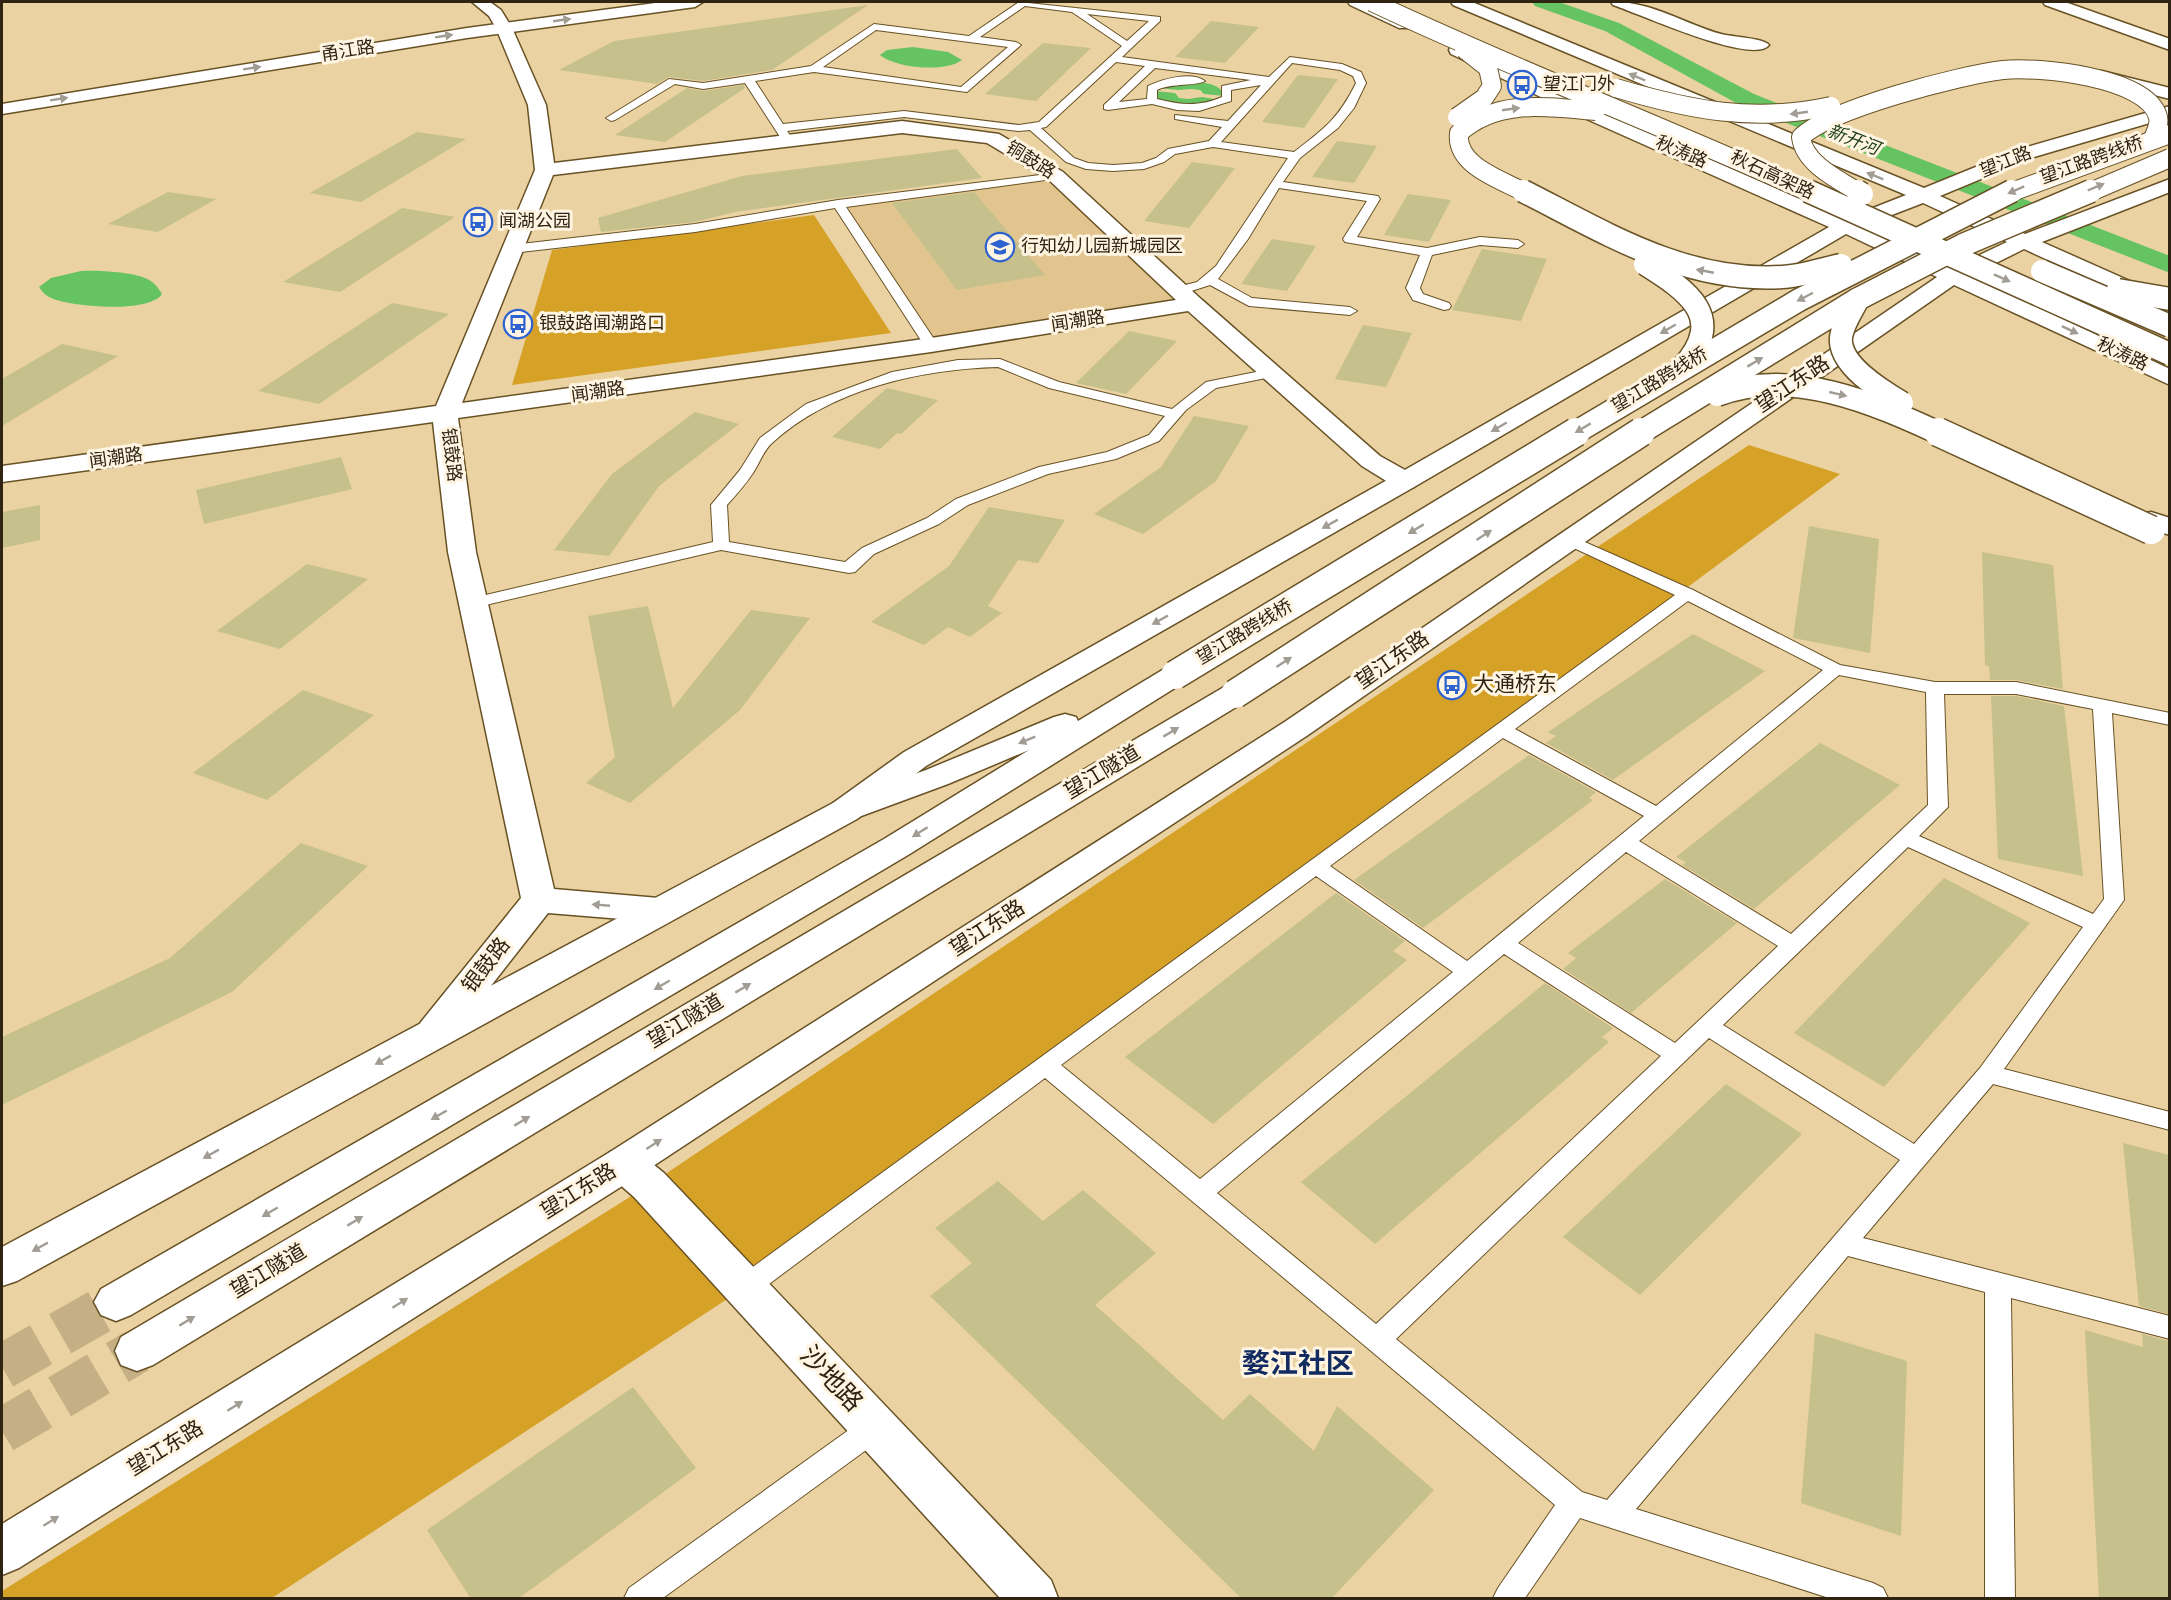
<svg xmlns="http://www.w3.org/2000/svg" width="2171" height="1600" font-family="Overpass,'Noto Sans SC',sans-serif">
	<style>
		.built { fill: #e2c58e }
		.green { fill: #d6a127 }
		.water { fill: #66c361 }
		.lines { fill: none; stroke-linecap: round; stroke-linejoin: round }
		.canal { fill: #66c361; fill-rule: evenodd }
		.building { fill: #c5c08c }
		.highway-tunnel { stroke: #c5af85; stroke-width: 45; stroke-dasharray: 45 22; stroke-linecap: butt }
		.lane-casing { stroke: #685225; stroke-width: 2 }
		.street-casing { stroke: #685225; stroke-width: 3 }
		.secondary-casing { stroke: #685225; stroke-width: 3 }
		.primary-casing { stroke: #685225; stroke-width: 3 }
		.highway-casing { stroke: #685225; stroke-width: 3 }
		.lane { fill: #fff; fill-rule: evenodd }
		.street { fill: #fff; fill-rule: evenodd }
		.secondary { fill: #fff; fill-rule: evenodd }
		.primary { fill: #fff; fill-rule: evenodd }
		.highway { fill: #fff; fill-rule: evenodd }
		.highway-bridge-far2-casing { stroke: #685225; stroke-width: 20; stroke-linecap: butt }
		.highway-bridge-far1-casing { stroke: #685225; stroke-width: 25; stroke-linecap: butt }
		.highway-bridge-casing { stroke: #685225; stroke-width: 31; stroke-linecap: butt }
		.highway-bridge-far2 { stroke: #fff; stroke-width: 18 }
		.highway-bridge-far1 { stroke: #fff; stroke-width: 22 }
		.highway-bridge { stroke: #fff; stroke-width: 28 }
		.oneway { fill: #a19c94 }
		.labels { text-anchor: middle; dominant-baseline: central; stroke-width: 6; stroke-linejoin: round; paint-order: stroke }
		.far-street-label { font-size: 18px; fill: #2e2411; stroke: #fff5e2 }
		.far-poi-label { font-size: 18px; fill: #2e2411; stroke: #fff5e2; text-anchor: start }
		.far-water-label { font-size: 18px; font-style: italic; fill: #1a3e18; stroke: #fff5e2 }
		.street-label { font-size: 21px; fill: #2e2411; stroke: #fff5e2 }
		.poi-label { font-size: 21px; fill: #2e2411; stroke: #fff5e2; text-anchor: start }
		.near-street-label { font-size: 26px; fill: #2e2411; stroke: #fff5e2 }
		.near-quarter-label { font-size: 28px; font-weight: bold; fill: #122b61; stroke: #fff5e2 }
	</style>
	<rect width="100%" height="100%" fill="#ebd2a2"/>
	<!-- built -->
	<path class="built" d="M1056,176L1193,304L931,345L838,204Z"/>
	<!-- green -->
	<g class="green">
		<path d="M814,215L891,333L512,385L552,250Z"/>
		<path d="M1749,445L1840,474L744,1288L272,1598H2V1591L649,1185Z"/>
	</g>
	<!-- water -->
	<g class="water">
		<path d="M913,47L948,52L962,60C945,73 895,68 880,55L887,50Z"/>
		<path d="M1190,81C1203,83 1219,82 1225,96L1204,94L1200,90L1191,89L1178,90L1158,88Z"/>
		<path d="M1155,91L1175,93L1179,98L1188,99L1202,97L1221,100C1202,105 1173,111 1156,97Z"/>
		<path d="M81,271C96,270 137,272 149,280C155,283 159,289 162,294C149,314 68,307 49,297C45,295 41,290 39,287L51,278Z"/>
	</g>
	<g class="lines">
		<!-- canal -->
		<path class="canal" d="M1532,2H1559L1619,23L1754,94L2170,256V273L1738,104L1605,31L1535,6Z"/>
	</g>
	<!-- building -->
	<g class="building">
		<path d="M868,5L772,70L703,81L669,77L657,84L559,70L614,41Z"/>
		<path d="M1211,21L1259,27L1225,63L1175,57Z"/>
		<path d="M1043,43L1091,48L1036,101L985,94Z"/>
		<path d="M1298,75L1338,79L1304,128L1262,122Z"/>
		<path d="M744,85L745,88L665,142L615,135L687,88L703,91Z"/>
		<path d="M417,132L466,139L361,202L310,193Z"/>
		<path d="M1337,141L1377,146L1354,183L1312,177Z"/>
		<path d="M957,149L982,178L735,212L695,222L601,232L598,218L742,176Z"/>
		<path d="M1192,162L1235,168L1189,228L1144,221Z"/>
		<path d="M168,192L216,199L158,232L108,224Z"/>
		<path d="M974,192L1045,275L957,290L892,203Z"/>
		<path d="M1408,194L1451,200L1429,242L1384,235Z"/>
		<path d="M402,208L455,217L340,292L283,282Z"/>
		<path d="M1272,239L1316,246L1287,291L1241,284Z"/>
		<path d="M1482,249L1547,259L1521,321L1452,310Z"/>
		<path d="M392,303L449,314L319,404L258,391Z"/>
		<path d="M1363,325L1412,333L1386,387L1335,379Z"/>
		<path d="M1129,331L1177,341L1126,394L1076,383Z"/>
		<path d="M62,344L118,356L2,426V379Z"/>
		<path d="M887,388L938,400L901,434L897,433L880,449L832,437Z"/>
		<path d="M695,412L739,424L659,486L609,556L554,550L612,474Z"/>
		<path d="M1194,416L1249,426L1216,481L1143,534L1094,514L1161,467Z"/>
		<path d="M341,457L352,489L204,524L196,490Z"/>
		<path d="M40,505V540L2,548V512Z"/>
		<path d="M989,507L1065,520L1038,563L1018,560L988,606L1002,613L970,637L948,627L924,645L871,622L949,566Z"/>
		<path d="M1809,526L1879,539L1870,653L1793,638Z"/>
		<path d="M1982,552L2053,565L2063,689L2016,680H1990L1989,666L1985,665Z"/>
		<path d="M307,564L368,579L280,649L217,631Z"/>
		<path d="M648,606L673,708L751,610L810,618L740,710L630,803L586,783L615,757L588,616Z"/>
		<path d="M1693,634L1765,671L1613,780L1546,743L1556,736L1548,732Z"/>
		<path d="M303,690L374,715L267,800L193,773Z"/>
		<path d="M1991,696H2016L2064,706L2083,876L1998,859Z"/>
		<path d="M1820,743L1900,785L1754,909L1682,865L1686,862L1676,857Z"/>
		<path d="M1529,755L1596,792L1589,798L1593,800L1423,928L1354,880Z"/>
		<path d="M301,843L368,866L232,992L2,1105V1037L170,958Z"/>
		<path d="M1944,878L2030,923L1884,1087L1794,1033Z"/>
		<path d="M1665,879L1737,923L1631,1013L1563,969L1576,958L1568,953Z"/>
		<path d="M1336,893L1405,941L1393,951L1407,960L1213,1124L1125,1057Z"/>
		<path d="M1545,983L1613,1028L1602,1037L1609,1042L1375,1244L1301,1182Z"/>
		<path d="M1726,1084L1802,1134L1640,1295L1563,1237Z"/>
		<path d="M2123,1143L2169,1155V1314L2139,1306Z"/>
		<path d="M998,1181L1043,1221L1083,1190L1156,1253L1095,1305L1223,1420L1250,1394L1314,1451L1337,1406L1434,1490L1331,1599H1242L930,1296L972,1263L935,1228Z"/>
		<path d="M2085,1330L2143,1347L2142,1334L2169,1341V1599H2099Z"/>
		<path d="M1815,1333L1907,1361L1901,1536L1801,1503Z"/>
		<path d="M633,1387L696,1468L518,1599H471L427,1530Z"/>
	</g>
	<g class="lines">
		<!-- highway-tunnel -->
		<g class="highway-tunnel">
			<path d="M2,1367L116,1302"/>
			<path d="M2,1431L137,1351"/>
		</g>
		<!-- lane casing -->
		<g class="lane-casing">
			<g id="lane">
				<path d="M1019,2L1160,17V21L1122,57L1269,77L1290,57L1342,64L1361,72L1366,83L1354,108L1338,128L1300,158L1283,182L1378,196L1380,199L1357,237L1427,248L1480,237L1518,240L1524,244L1518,248L1480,245L1432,255L1420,288L1423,294L1449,303L1451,306L1449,309L1444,310L1413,300L1406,288L1420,255L1345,242L1343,239L1367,201L1279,188L1248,239L1218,279L1252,298L1350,307L1357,311L1350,315L1249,306L1210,285L1179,295L1172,291L1174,288L1197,282L1216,266L1288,158L1213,147L1175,154L1164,162L1144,169L1113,171L1086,169L1066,162L1030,130L1019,131L904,117L787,131L794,141L788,144L784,143L745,83L703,89L675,84L615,120L611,121L606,118L669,79L703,83L811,66L874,24L969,36ZM1025,6L1072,12L1122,46L1039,122L1019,125L904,111L783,124L755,81L814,72L967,92L1021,45L1016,42L980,37ZM1087,14L1149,21L1127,41ZM876,30L1008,47L961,87L823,67ZM1116,62L1145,66L1104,105V109L1108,110L1152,104L1177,110L1199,111L1231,101V90L1261,85L1228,121L1175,115V119L1222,127L1209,141L1168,149L1156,158L1142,163L1113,165L1088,163L1074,158L1041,128L1046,127ZM1292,63L1340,70L1353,76L1356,83C1339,118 1324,129 1294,152L1221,142ZM1155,68L1251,80L1222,86V97C1199,107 1181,105 1157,99V90C1171,83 1198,86 1205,81C1191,71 1163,79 1148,86L1147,99L1119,102Z"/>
				<path d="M1056,173L1060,174V178L846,207L938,345L931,349L924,345L835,208L695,232L512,253L506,249L512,245L695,224L838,200Z"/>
				<path d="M1000,359L1059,382L1172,409L1206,382L1271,369L1278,373L1271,377L1216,388L1186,410L1159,441L1116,459L1048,474L968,505L939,524L874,554L855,572L849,573L721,550L473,608L467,607L464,603L467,599L473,598L713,542L711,505L740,470L760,438L806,404L892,372L958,360ZM998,367L1049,388L1165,416L1149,435L1107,452L1039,467L956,499L927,518L862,548L845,562L729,542L727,505C736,495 745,485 753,473C759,464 764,450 772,443C831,389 921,369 998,367Z"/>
				<path d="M1569,535L1693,590L1840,665L1935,682H2016L2170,713V725L2112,713L2124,900L2004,1069L2170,1112V1130L1993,1084L1863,1238L2170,1316V1339L2011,1298L2015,1598H1985V1292L1848,1256L1636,1509L1873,1583L1883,1588L1888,1598H1829L1580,1518L1525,1598H1493L1498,1588L1555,1505L1045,1078L753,1296L744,1299L735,1296L731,1288L735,1280L1675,595L1563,543L1561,540ZM1688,601L1823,670L1656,806L1515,729ZM1839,675L1926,692L1928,805L1791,934L1639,841ZM1944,694H2016L2093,709L2104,899L2093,914L1919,836L1948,807ZM1503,738L1644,816L1467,961L1330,866ZM1908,847L2083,927L1980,1068L1914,1144L1723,1025ZM1626,852L1778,946L1675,1043L1518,943ZM1316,876L1453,972L1200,1179L1061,1065ZM1504,954L1661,1056L1376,1324L1217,1193ZM1709,1038L1900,1160L1607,1500L1582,1492L1396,1339Z"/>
				<path d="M874,1415L884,1419L888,1428L884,1437L663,1598H624L629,1588L864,1419Z"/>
			</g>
		</g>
		<!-- street casing -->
		<g class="street-casing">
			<g id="street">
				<path d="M472,2H490L501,10L512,28L546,105L554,163L902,121L999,134L1063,172L1201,299L1380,456L1414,475L1418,481L1414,487L1405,489L1396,487L1362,466L1188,311L931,352L458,418L476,552L554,889L659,898L671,901L677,910L671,919L659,922L548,913L447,1042L434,1046L421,1042L415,1032L421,1022L521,898L448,552L433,422L2,482V466L436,406L535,170L528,105L496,28L489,16ZM902,133L987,143L1049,180L1176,300L931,338L462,403L553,175Z"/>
				<path d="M1611,2C1649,0 1685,24 1721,34C1732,37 1764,38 1769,45C1753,66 1638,13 1613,5Z"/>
				<path d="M624,1147L638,1152L664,1173L1051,1580L1058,1598H1000L634,1197L610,1176L604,1164L610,1152Z"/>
			</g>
		</g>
		<!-- secondary casing -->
		<g class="secondary-casing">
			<g id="secondary">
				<path d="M663,2H703L695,7L467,38L2,114V104L467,28Z"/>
				<path d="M2043,2H2065L2170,39V50L2045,5Z"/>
			</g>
		</g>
		<!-- primary casing -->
		<g class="primary-casing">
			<g id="primary">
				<path d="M1348,2H1368L1411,22L1413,25L1411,28H1399L1350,5Z"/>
				<path d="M1451,2H1472L1924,188L2020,149L2170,106V117L2034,157L1940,196L2025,234L2170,179V192L2042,242L2159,294L2162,299L2159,304L2151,306L2143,304L2024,249L1970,276L2170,369V385L1954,285L1308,735L638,1176L19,1568L2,1575V1524L610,1152L1286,721L1937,277L1846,234L1414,487L926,766L857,819L17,1281L2,1286V1247L833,803L904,752L1396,475L1829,227L1591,121L1451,54L1449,50L1451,46H1463L1605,113L1845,219L1906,195L1453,5ZM1923,203L2007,242L1952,268L1863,226Z"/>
			</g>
		</g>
		<!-- highway casing -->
		<g class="highway-casing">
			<g id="highway">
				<path d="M2102,71L2170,88V99L2096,80L2093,76L2096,72Z"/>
				<path d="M2151,512L2170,518V535L2141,526L2137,520L2141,514Z"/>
				<path d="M1175,666L1186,669L1190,675L1186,681L908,855L131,1315L116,1321L101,1315L94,1302L101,1289L884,839L1029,750L948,784L845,822L833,819L828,811L833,803L926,770L1054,717L1065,714L1076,717L1078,721L1164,669Z"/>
				<path d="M1235,685L1246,687L1250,694L1246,701L153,1365L137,1371L121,1365L115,1351L121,1337L1224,687Z"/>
			</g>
		</g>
		<!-- lane -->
		<use href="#lane" class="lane"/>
		<!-- street -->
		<use href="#street" class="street"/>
		<!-- secondary -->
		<use href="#secondary" class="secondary"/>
		<!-- primary -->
		<use href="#primary" class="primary"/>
		<!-- highway -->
		<use href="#highway" class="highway"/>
		<!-- highway-bridge-far2 casing -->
		<g class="highway-bridge-far2-casing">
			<g id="highway-bridge-far2">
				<path d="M1372,2C1516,70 1665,127 1811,193"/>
				<path d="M1616,88C1690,110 1754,123 1831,106"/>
				<path d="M1457,117L1484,98L1492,86L1488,68L1464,49"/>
				<path d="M1526,193C1502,180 1455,166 1459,133C1497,98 1549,107 1596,111"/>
				<path d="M1860,193C1839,180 1804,164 1801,137C1830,109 1960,75 2003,70C2037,66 2148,77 2158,117C2160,124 2155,133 2153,139"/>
				<path d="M2009,193L2170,134"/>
				<path d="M2088,193L2170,158"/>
			</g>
		</g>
		<!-- highway-bridge-far1 casing -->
		<g class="highway-bridge-far1-casing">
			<g id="highway-bridge-far1">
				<path d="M1523,191C1606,233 1685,283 1782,277C1802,276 1822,269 1841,265"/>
				<path d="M1808,191L2170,354"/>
				<path d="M1857,191L1862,194"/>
				<path d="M1645,264C1688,291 1727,317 1683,367"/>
				<path d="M2042,271L2170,326"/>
				<path d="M2118,290L2170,299"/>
				<path d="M1858,299C1852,311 1843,323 1841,337C1838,365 1882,391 1902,403"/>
				<path d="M1717,395C1791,367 1874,403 1941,434"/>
				<path d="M1573,434L1799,300L2012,191"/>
				<path d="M1638,434L1858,299L1963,245L2091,191"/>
			</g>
		</g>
		<!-- highway-bridge casing -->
		<g class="highway-bridge-casing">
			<g id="highway-bridge">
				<path d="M1938,432L2151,530"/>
				<path d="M1175,675L1576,432"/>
				<path d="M1235,694L1641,432"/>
			</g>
		</g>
		<!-- highway-bridge-far2 -->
		<use href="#highway-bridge-far2" class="highway-bridge-far2"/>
		<!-- highway-bridge-far1 -->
		<use href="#highway-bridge-far1" class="highway-bridge-far1"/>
		<!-- highway-bridge -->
		<use href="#highway-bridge" class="highway-bridge"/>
	</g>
	<!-- one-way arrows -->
	<defs><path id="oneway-solid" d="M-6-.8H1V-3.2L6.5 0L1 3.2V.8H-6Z" transform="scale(1.5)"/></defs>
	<g class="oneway">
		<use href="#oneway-solid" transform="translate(562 20) rotate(-8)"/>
		<use href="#oneway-solid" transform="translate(444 36) rotate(-9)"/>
		<use href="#oneway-solid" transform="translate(252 68) rotate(-9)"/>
		<use href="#oneway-solid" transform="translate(1637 77) rotate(-157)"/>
		<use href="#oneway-solid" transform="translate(59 99) rotate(-9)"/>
		<use href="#oneway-solid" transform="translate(1511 109) rotate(-8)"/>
		<use href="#oneway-solid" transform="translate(1799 113) rotate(172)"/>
		<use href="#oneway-solid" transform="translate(1875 176) rotate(-158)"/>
		<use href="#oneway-solid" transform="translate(2096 187) rotate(-23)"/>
		<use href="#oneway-solid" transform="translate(2016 190) rotate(156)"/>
		<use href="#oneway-solid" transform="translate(1705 271) rotate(-169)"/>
		<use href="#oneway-solid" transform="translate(2002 278) rotate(24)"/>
		<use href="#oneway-solid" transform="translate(1805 297) rotate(152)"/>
		<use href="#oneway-solid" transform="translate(1668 329) rotate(150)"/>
		<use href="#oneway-solid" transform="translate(2070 330) rotate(25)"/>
		<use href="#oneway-solid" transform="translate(1755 362) rotate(-31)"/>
		<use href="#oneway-solid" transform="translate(1838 394) rotate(13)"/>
		<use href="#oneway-solid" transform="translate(1499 427) rotate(150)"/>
		<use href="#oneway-solid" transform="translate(1583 428) rotate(149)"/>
		<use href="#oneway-solid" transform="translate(1330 524) rotate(151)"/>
		<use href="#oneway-solid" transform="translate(1416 529) rotate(149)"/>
		<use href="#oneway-solid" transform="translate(1484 535) rotate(-33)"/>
		<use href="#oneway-solid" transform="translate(1160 620) rotate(151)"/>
		<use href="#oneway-solid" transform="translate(1284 662) rotate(-33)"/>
		<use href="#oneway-solid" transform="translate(1171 732) rotate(-31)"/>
		<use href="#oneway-solid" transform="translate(1027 740) rotate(158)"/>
		<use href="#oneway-solid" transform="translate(920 832) rotate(148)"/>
		<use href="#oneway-solid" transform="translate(601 905) rotate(-175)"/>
		<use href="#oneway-solid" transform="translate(662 985) rotate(150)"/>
		<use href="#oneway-solid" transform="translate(743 988) rotate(-31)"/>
		<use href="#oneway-solid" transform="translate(383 1060) rotate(151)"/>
		<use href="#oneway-solid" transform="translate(439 1115) rotate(150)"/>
		<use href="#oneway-solid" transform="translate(522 1121) rotate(-31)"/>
		<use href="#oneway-solid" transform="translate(654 1144) rotate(-33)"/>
		<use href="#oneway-solid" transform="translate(211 1154) rotate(151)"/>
		<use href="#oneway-solid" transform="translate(270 1212) rotate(150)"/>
		<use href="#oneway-solid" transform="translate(355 1221) rotate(-31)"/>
		<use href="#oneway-solid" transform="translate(40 1247) rotate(151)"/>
		<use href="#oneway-solid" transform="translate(400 1303) rotate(-32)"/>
		<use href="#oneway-solid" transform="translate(187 1321) rotate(-31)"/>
		<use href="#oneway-solid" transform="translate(235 1406) rotate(-32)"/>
		<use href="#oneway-solid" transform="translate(51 1521) rotate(-32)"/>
	</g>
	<!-- icons -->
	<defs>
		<g id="bus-ring" transform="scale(1.5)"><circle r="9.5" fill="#fff5e2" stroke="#2e62d0" stroke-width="1.5"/><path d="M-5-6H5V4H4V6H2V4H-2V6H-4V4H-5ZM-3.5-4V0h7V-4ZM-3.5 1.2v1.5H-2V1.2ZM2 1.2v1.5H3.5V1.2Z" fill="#2e62d0"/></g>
		<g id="school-ring" transform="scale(1.5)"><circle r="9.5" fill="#fff5e2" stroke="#2e62d0" stroke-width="1.5"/><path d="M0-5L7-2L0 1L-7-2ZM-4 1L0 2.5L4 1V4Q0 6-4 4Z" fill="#2e62d0"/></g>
	</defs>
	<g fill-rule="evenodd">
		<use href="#bus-ring" x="1522" y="85"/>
		<use href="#bus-ring" x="478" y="222"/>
		<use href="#school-ring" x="1000" y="247"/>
		<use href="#bus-ring" x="518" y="324"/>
		<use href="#bus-ring" x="1452" y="685"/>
	</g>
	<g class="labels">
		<!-- far-street labels -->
		<g class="far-street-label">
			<text transform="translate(348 52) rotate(-9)">甬江路</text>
			<text transform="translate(1681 153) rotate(23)">秋涛路</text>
			<text transform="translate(1030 161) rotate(32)">铜鼓路</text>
			<text transform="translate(2092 161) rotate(-20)">望江路跨线桥</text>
			<text transform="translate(2006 163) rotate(-22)">望江路</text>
			<text transform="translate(1772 176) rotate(25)">秋石高架路</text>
			<text transform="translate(1078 322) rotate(-9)">闻潮路</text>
			<text transform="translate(2122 355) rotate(25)">秋涛路</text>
			<text transform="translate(1660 381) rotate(-31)">望江路跨线桥</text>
			<text transform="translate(598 393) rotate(-8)">闻潮路</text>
			<text transform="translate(450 455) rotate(83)">银鼓路</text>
			<text transform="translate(116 459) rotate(-8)">闻潮路</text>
			<text transform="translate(1245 633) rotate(-31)">望江路跨线桥</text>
		</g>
		<!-- far-poi labels -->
		<g class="far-poi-label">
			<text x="1543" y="85">望江门外</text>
			<text x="499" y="222">闻湖公园</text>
			<text x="1021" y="247">行知幼儿园新城园区</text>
			<text x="539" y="324">银鼓路闻潮路口</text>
		</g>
		<!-- far-water labels -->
		<g class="far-water-label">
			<text transform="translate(1853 141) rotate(21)">新开河</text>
		</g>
		<!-- street labels -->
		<g class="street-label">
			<text transform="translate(1793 385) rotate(-34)">望江东路</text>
			<text transform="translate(1393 661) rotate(-35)">望江东路</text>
			<text transform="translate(1103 773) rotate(-31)">望江隧道</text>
			<text transform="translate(988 929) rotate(-33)">望江东路</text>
			<text transform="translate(487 966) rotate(-52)">银鼓路</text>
			<text transform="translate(686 1022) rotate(-31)">望江隧道</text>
			<text transform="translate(579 1192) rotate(-32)">望江东路</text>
			<text transform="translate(269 1272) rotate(-31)">望江隧道</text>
			<text transform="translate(166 1449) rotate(-32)">望江东路</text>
		</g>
		<!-- poi labels -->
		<g class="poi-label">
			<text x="1473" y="685">大通桥东</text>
		</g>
		<!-- near-street labels -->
		<g class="near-street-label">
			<text transform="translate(830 1380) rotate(47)">沙地路</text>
		</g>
		<!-- near-quarter labels -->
		<g class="near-quarter-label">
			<text x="1298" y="1366">婺江社区</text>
		</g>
	</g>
	<!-- border -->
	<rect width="2171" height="1600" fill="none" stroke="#2e2411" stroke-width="6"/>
</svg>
